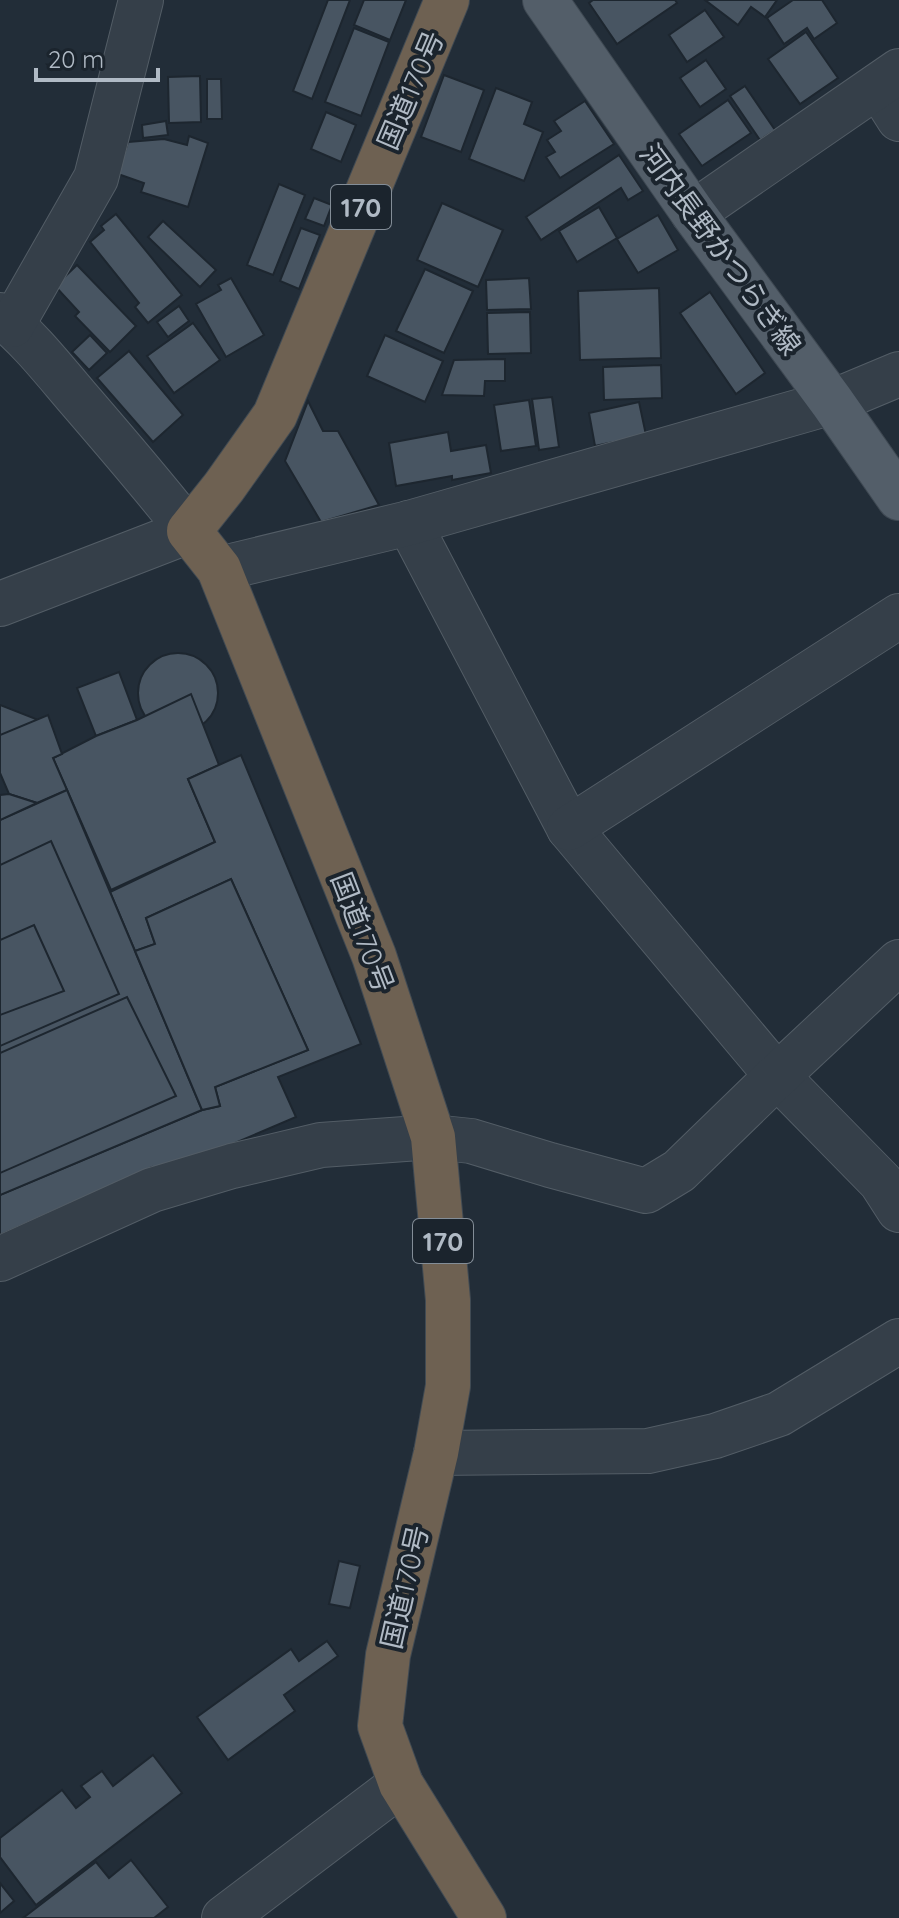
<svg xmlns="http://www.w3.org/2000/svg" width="899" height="1918" font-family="Quicksand,'Noto Sans JP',sans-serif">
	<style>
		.building { fill: #485562; stroke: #1d262f; stroke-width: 2 }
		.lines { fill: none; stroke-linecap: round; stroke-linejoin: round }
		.minor-casing { stroke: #535d66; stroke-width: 46 }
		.major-casing { stroke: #3e4852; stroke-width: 46 }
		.highway-casing { stroke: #404a53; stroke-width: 46 }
		.minor { stroke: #353f49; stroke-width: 44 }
		.major { stroke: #535e69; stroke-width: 44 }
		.highway { stroke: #6e6152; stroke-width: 44 }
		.labels { text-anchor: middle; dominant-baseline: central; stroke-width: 8; stroke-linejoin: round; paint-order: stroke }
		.shield { fill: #1b242d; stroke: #838d97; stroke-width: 2 }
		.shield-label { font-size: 26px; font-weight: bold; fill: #b0bac5 }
		.street-label { font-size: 28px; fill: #b0bac5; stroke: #1b242d }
	</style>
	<rect width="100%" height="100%" fill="#222d38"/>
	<!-- building -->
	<g class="building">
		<path d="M328,0H350L312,99L293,91Z"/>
		<path d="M364,0H406L390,40L354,25Z"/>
		<path d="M593,0H675L677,3L617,44L589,3Z"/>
		<path d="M705,0H777L765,17L751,7L738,25Z"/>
		<path d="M793,0H822L837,23L814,39L807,28L784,44L767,18Z"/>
		<path d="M705,10L724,37L687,62L669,35Z"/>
		<path d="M354,28L389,42L361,116L325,102Z"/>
		<path d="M806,32L838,78L800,104L768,59Z"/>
		<path d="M706,60L726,89L700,107L680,78Z"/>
		<path d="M444,75L484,90L461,152L421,137Z"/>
		<path d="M200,76L201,122L169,123L168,77Z"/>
		<path d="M207,79H221L222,119H207Z"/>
		<path d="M745,86L775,130L760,140L730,96Z"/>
		<path d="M496,88L532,102L524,124L543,132L524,181L469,159Z"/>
		<path d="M728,100L751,133L702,166L679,134Z"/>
		<path d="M585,101L614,144L560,178L546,157L555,152L547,140L561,131L554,121Z"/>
		<path d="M326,112L356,125L341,162L311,149Z"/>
		<path d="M166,121L168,135L143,138L142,125Z"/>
		<path d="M189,136L208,143L188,207L141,192L144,183L118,174L128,142L164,139L187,145Z"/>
		<path d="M619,155L643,191L628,200L621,188L541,240L526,217Z"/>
		<path d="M279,184L305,195L273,275L247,265Z"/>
		<path d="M314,198L332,205L324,226L305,219Z"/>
		<path d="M442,203L503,230L478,287L417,260Z"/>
		<path d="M599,207L617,238L577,262L559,231Z"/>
		<path d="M116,214L182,295L148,323L135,307L139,303L90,242L104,230L101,226Z"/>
		<path d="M658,215L678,250L638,273L617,239Z"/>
		<path d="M163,221L216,270L200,287L148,237Z"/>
		<path d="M301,228L320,235L299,289L280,281Z"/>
		<path d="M77,265L136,326L110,352L75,316L79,312L55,286Z"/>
		<path d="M425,269L473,291L444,353L396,331Z"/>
		<path d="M231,278L264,335L226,357L196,304L221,290L218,285Z"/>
		<path d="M529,278L531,309L487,310L486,280Z"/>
		<path d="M659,288L661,358L580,360L578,291Z"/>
		<path d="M710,292L765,373L736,394L680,313Z"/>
		<path d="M179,306L189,321L168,337L157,322Z"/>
		<path d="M530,312L531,353L488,354L487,313Z"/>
		<path d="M193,323L220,360L174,393L147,356Z"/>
		<path d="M90,335L107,353L89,370L72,352Z"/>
		<path d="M385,335L443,361L425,402L367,376Z"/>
		<path d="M129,351L183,415L153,442L97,378Z"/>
		<path d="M505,359V381H485L484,396L442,395L454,360Z"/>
		<path d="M661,365L662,398L604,400L603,367Z"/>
		<path d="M552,397L559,447L539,450L532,399Z"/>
		<path d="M529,400L536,446L501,451L494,405Z"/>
		<path d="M308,401L323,431H338L379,505L321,522L285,461Z"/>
		<path d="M639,402L646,435L595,446L589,413Z"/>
		<path d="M448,432L451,451L486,445L491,473L452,480V476L396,486L389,443Z"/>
		<circle cx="178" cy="693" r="40"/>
		<path d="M119,672L137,720L96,736L77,688Z"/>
		<path d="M191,694L219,765L188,779L215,842L111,890L53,758L96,736L137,720Z"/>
		<path d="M0,705L36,719L24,754L0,745Z"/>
		<path d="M48,715L62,754L53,758L67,790L37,803L9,794L0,773V735Z"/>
		<path d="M241,755L361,1044L278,1077L296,1117L157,1176L152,1167L0,1235V1195L202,1110L220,1106L215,1087L308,1050L231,879L146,918L155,944L135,951L110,892L215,842L188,779Z"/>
		<path d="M67,790L202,1110L0,1195V820Z"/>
		<path d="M9,794L37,803L0,820V795Z"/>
		<path d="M51,841L119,994L0,1046V865Z"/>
		<path d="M231,879L308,1050L215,1087L220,1106L202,1110L135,951L155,944L146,918Z"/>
		<path d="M34,925L64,991L0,1015V940Z"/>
		<path d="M127,997L176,1096L0,1173V1053Z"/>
		<path d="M339,1561L360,1566L350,1608L329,1604Z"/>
		<path d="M327,1641L338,1656L284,1695L295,1711L228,1760L197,1717L291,1649L299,1661Z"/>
		<path d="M153,1755L182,1793L36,1905L0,1857V1838L62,1790L76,1808L90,1797L81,1786L102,1771L113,1786Z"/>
		<path d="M131,1860L168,1907L154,1918H23L96,1862L109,1878Z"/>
		<path d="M0,1883L14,1901L0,1913Z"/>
	</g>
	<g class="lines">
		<!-- minor casing -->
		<g class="minor-casing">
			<g id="minor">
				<path d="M878,86L899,119"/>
				<path d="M693,213L899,71"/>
				<path d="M0,315C29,338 53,369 77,397C115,441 153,485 189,531L0,604"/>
				<path d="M12,325L96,178L141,0"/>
				<path d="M409,523L569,828L777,1076L881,1182L899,1210"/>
				<path d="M219,569L409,523L808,409L832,402L899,374"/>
				<path d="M569,828L899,616"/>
				<path d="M0,1259L152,1190L232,1166L321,1145L433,1137L471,1141L550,1165L646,1191L679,1171L777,1076L899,962"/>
				<path d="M436,1453L648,1451L715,1436L779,1414L899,1341"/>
				<path d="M224,1918L401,1784"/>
			</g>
		</g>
		<!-- major casing -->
		<g class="major-casing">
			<path id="major" d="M545,0L693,213L832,402L899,498"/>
		</g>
		<!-- highway casing -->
		<g class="highway-casing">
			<path id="highway" d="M447,0L275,415L224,487L189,531L219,569L374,956L433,1137L448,1300V1386L436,1453L388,1655L380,1726L401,1784L484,1918"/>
		</g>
		<!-- minor -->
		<use href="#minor" class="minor"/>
		<!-- major -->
		<use href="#major" class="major"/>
		<!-- highway -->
		<use href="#highway" class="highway"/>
	</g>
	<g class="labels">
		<!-- shield labels -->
		<g class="shield">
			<rect x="331" y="185" width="60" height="44" rx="6"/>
			<rect x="413" y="1219" width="60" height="44" rx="6"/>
		</g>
		<g class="shield-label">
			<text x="361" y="207">170</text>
			<text x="443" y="1241">170</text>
		</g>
		<!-- street labels -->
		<g class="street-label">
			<text transform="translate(410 90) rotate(-67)">国道170号</text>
			<text transform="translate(721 249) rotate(54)">河内長野かつらぎ線</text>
			<text transform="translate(363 932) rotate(69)">国道170号</text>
			<text transform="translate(404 1587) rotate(-77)">国道170号</text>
		</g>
	</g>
	<!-- scale -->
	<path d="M36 68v12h122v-12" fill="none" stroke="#b0bac5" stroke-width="4"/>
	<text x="48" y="68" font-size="24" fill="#b0bac5" stroke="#1b242d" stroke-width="6" paint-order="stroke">20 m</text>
</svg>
